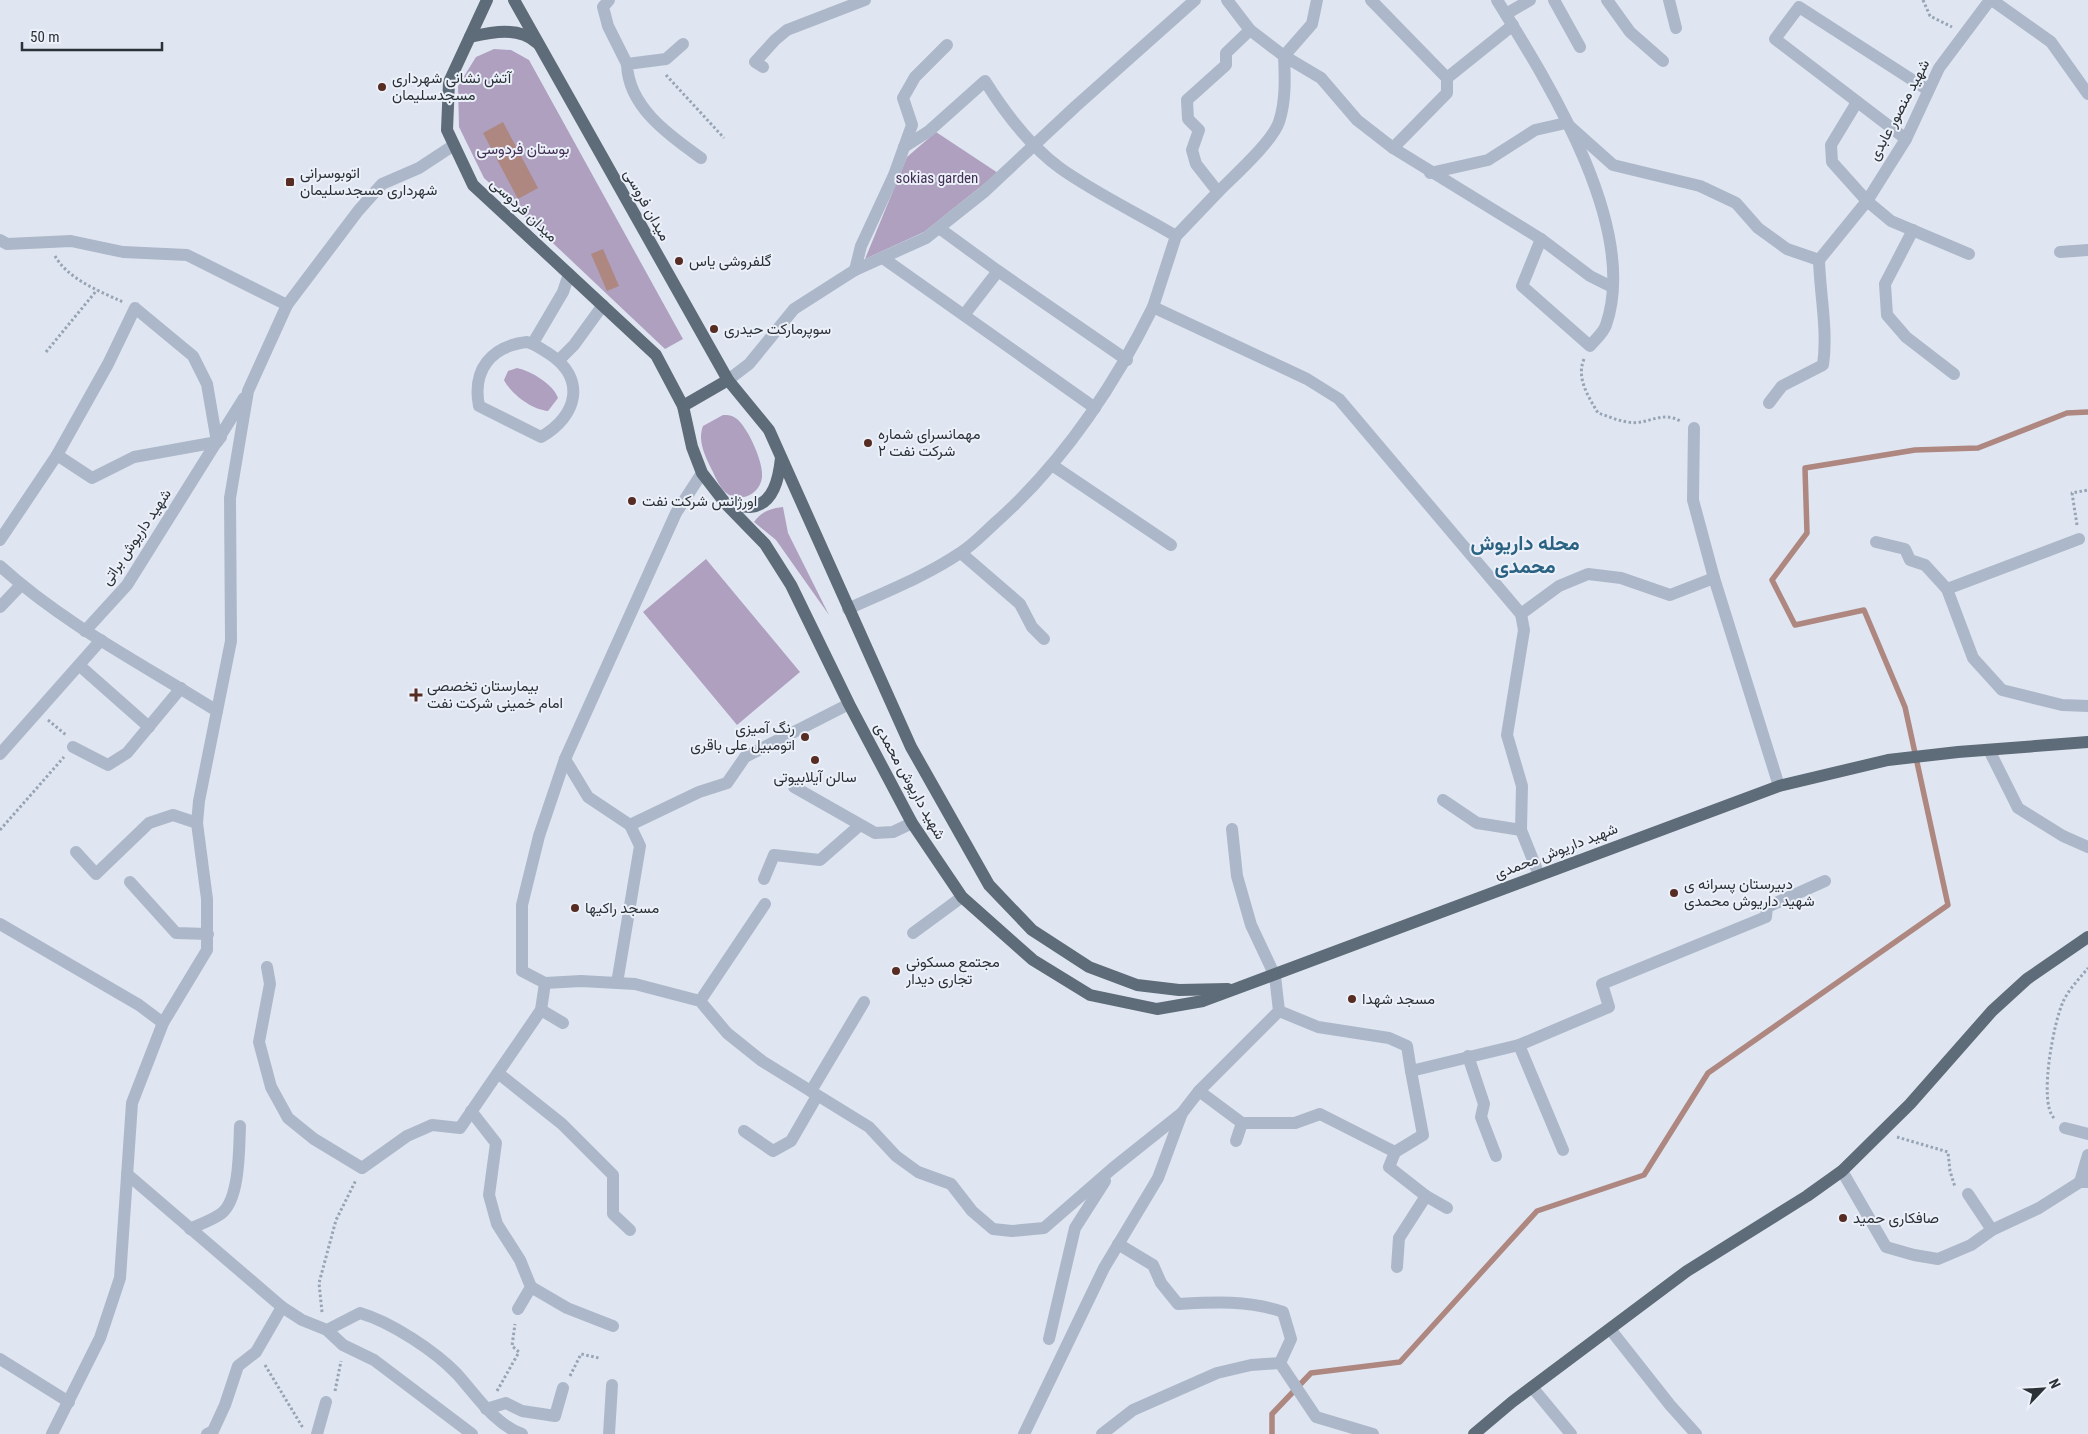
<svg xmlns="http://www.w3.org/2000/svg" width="2088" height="1434" font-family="'Roboto Condensed',Vazirmatn,sans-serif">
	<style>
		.green { fill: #afa0c0 }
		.water { fill: #ad8780 }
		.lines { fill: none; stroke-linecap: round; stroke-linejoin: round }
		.stream { stroke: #ad8780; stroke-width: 5.5 }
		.path { stroke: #96a4b5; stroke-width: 3; stroke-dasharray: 2.5 2.5; stroke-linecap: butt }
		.minor { stroke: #acb8c9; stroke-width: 12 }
		.major { stroke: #5d6c78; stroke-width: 12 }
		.poi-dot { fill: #572c22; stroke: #ecf0f9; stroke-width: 2 }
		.labels { text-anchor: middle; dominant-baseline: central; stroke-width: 4; stroke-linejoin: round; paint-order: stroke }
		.poi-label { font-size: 15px; fill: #2a3238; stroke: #ecf0f9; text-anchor: start }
		.street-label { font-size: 15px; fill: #2a3238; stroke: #ecf0f9 }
		.park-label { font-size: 15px; fill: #423054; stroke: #ecf0f9 }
		.district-label { font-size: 20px; font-weight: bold; fill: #296282; stroke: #ecf0f9 }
	</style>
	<rect width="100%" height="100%" fill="#e0e6f1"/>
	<!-- green -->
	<g class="green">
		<path d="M494,49L511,50L529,60L683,339L665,349L484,178L459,127L458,86L476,57Z"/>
		<path d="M936,132L998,173L924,232L865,259L907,157Z"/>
		<path d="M517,368C531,371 553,384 558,398L548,411C532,410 511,394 504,380L508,371Z"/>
		<path d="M723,415C728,415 732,415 737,419C748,428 764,463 762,477C760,495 739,504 725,492C720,487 716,479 713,472C706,458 697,441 703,426Z"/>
		<path d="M783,507L788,533L829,615L776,540L754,522C761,512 771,508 783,507Z"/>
		<path d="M706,559L800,672L737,725L643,612Z"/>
	</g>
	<!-- water -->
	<g class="water">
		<path d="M503,122L538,188L518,199L483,133Z"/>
		<path d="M603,249L619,286L607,291L591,254Z"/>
	</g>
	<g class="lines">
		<!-- stream -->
		<path class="stream" d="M1272,1434V1414L1311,1373L1400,1362L1537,1211L1644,1175L1708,1073L1948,905L1905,707L1864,610L1795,625L1772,580L1807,533L1805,468L1915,450L1978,448L2067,413L2088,412"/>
		<!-- path -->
		<g class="path">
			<path d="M1923,0L1930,16L1952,27"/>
			<path d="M666,75L724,138"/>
			<path d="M55,256C68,279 99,291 123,302"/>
			<path d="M46,352L97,290"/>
			<path d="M1584,359C1576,378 1588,396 1598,413C1608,416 1618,421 1628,422C1648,426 1661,409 1682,422"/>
			<path d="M2077,525L2072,493L2088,490"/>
			<path d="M48,720L66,735"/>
			<path d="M0,830L64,757"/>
			<path d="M2054,1118C2038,1102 2054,1021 2063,1002C2068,990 2080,978 2088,968"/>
			<path d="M1897,1137L1948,1152L1950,1171L1955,1187"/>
			<path d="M322,1312L319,1283L336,1220L356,1180"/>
			<path d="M265,1365L303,1428"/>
			<path d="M570,1376L581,1354L599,1358"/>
			<path d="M335,1391L341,1361"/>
			<path d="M497,1391L519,1352L512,1346L515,1324"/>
		</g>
		<!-- minor -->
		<g class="minor">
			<path d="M609,0L603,7L608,26L627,64"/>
			<path d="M1227,0L1250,30L1284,56L1321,78L1357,120L1393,148L1541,239"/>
			<path d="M1371,0L1447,78"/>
			<path d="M1497,0C1547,81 1640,227 1606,325C1604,332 1595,340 1590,346L1522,286L1541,239L1590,276L1612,287"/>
			<path d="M1554,0L1580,47"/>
			<path d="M1607,0L1630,32L1663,61"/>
			<path d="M1669,0L1676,28"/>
			<path d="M1992,0L2051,42L2088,94"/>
			<path d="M1506,14L1530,0"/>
			<path d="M683,44L666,59L627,64C628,107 670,136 701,158"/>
			<path d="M763,67L755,62L775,40L787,30L865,0"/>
			<path d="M1857,102L1831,145L1832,162L1867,201L1891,221L1969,254"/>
			<path d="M1906,139L1775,39L1799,7L1928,90"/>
			<path d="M904,147L929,131L985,81C1005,113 1029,145 1060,168C1095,193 1139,214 1176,236L1153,307L1307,379L1339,399L1521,614L1524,630L1507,735L1522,786L1521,830L1539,875"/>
			<path d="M1393,148L1447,93V78L1513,25"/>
			<path d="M1430,173L1488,160L1535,130L1566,123L1613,165L1700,186L1736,203L1758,228L1787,249L1819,260"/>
			<path d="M1218,192C1234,176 1272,142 1279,122C1286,101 1285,77 1284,56L1312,24L1317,0"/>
			<path d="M939,228L998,271L1127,360"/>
			<path d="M1913,230L1885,284L1887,315L1906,337L1954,374"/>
			<path d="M1176,236L1218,192L1196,164L1192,150L1199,130L1188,119L1187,100L1226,65V53L1250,30"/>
			<path d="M0,240L7,244L71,241L123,252L187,255L287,305"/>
			<path d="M2060,252L2088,250"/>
			<path d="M883,258L1095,408"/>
			<path d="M1819,260L1867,201L1906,139L1939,68L1990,0"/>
			<path d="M855,270L861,246L894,175L912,125L903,98L915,77L947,45"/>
			<path d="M964,315L998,271"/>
			<path d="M527,342C535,344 541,349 548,353C587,378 578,416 541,437L479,406C472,370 491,346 527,342Z"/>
			<path d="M533,343L563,292L569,274"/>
			<path d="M559,360L574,345L603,305"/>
			<path d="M728,380L749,364L794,309L855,270L926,238L984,192L1076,106L1195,0"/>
			<path d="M1769,403L1782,386L1823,365C1828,330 1820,295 1819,260"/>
			<path d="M1694,428L1693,500L1714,578L1779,786"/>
			<path d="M57,455L108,364L135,308L193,356L207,384L217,442"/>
			<path d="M1052,465L1171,545"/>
			<path d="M2079,539L1947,589L1973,658L2002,690L2062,705L2088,706"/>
			<path d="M0,540L57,455L92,478L134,457L217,442L221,437"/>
			<path d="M1876,542L1905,549L1910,560L1925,565L1947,589"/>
			<path d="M961,553L1020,604L1032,627L1044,639"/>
			<path d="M0,566C65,625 144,665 217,711"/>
			<path d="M0,607L21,585"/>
			<path d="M848,609C885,592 926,576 960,553C973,545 984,533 995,523C1063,463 1113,388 1153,307"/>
			<path d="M1521,614L1559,586L1588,574L1621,578L1670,595L1714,578"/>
			<path d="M85,631L127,585L244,398"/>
			<path d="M80,666L149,727"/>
			<path d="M73,747L108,765L127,753L181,688"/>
			<path d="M1989,750L2018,808L2063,836L2088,847"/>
			<path d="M0,754L101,640"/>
			<path d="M565,759L588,797L630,825L640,846L617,983"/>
			<path d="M794,787L875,833L893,832L912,823"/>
			<path d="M1443,800L1477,823L1521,830"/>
			<path d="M630,825L699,792L727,783L745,757L849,704"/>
			<path d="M76,852L96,874L149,823L173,815L197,823"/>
			<path d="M764,879L774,855L820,860L860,825"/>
			<path d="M130,882L176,933L208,934"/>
			<path d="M0,924L139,1005L163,1023"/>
			<path d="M913,933L962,897"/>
			<path d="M267,967L270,984L259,1042L271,1087L288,1118L314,1139L362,1168L407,1136L432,1125L460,1128L541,1010L545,983L522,971V905L539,836L565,759L676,513L702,473"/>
			<path d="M545,983L581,981L635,984L700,1001L727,1033L762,1061L869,1127L896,1156L918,1172L951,1184L972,1211L993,1229L1012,1231L1044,1228L1113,1168L1182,1113"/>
			<path d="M700,1001L765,904"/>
			<path d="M541,1010L563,1023"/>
			<path d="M1279,1011L1318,1027L1389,1038L1407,1046L1411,1071L1519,1045L1609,1007L1602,984L1766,917L1767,907L1825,881"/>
			<path d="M1519,1045L1563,1150"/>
			<path d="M1468,1056L1484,1104L1481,1117L1496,1156"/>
			<path d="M498,1073L562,1124L613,1175V1214L630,1230"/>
			<path d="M811,1091L864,1002"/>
			<path d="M1199,1091L1242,1123H1295L1320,1114L1395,1152L1389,1167L1426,1196L1447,1208"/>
			<path d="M471,1111L496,1143L489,1195L497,1224L520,1260L531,1287L518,1309"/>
			<path d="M2065,1128L2088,1134"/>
			<path d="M744,1131L773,1151L791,1141L817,1096"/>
			<path d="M1236,1141L1242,1123"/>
			<path d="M1395,1152L1423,1135L1411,1071"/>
			<path d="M1842,1171L1886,1247L1914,1255L1938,1259L1971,1245L1992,1230L2039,1208L2080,1182H2088"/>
			<path d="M127,1174L282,1307L302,1320L327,1330L360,1313C391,1322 435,1351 457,1374C476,1395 494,1424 522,1434"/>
			<path d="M2080,1182L2088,1155"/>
			<path d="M1968,1194L1992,1230"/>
			<path d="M190,1229C200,1224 213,1220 222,1213C240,1198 239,1148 240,1126"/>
			<path d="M1118,1244L1153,1265L1161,1283L1178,1304C1214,1302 1249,1300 1283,1312L1291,1339L1280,1363"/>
			<path d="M1397,1267L1399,1238L1426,1196"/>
			<path d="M531,1287L567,1308L613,1326"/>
			<path d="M1610,1329L1670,1405L1696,1434"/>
			<path d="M327,1330L343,1345L374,1360L472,1434"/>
			<path d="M1049,1339L1075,1228L1105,1181"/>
			<path d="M0,1359L69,1402"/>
			<path d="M1532,1387L1571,1434"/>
			<path d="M486,1409L506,1403L522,1411L555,1416L563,1388"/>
			<path d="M52,1434L100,1338L120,1278L132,1103L163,1023L207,950V899L197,823L199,801L231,641L230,498L248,391L287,305L358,211L382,184L419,168L454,145"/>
			<path d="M207,1434L213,1431L225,1405L238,1366L256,1352L282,1307"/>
			<path d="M317,1434L326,1402"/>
			<path d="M609,1434L612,1385"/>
			<path d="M1024,1434L1104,1268L1158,1178L1182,1113L1199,1091L1279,1011L1275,976L1251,925L1237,876L1232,829"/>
			<path d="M1102,1434L1133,1410L1217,1373L1251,1365L1280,1363L1316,1417L1373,1434"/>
		</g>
		<!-- major -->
		<g class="major">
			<path d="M487,0L449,82L447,130L473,185L656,355L683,406L692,447L702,473L726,504L765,544L791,585L849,704L912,823L962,897L1033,960L1090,995L1157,1009L1203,1001L1779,786L1888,760L1958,752L2088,742"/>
			<path d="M514,0L728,380L769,430L911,747L989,885L1032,930L1089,967L1137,985L1179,990L1228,989"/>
			<path d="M470,37C492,32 519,26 537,43"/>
			<path d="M683,406L728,380"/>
			<path d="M726,504C733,505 742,507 750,507C774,505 779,477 781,458"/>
			<path d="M1474,1434L1512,1402L1687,1271L1807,1196L1842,1171L1910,1104L1992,1011L2027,979L2088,937"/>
		</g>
	</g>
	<!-- markers -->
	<g class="poi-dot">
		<circle cx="382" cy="87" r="5"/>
		<rect x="285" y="177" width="10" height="10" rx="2.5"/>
		<circle cx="679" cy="261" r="5"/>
		<circle cx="714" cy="329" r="5"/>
		<circle cx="868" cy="443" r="5"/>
		<circle cx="632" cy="501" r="5"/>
		<path d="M413.5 687.5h5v5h5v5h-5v5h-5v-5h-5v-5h5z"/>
		<circle cx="805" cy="737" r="5"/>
		<circle cx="815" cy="760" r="5"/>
		<circle cx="1674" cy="893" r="5"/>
		<circle cx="575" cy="908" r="5"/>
		<circle cx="896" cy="971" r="5"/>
		<circle cx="1352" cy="999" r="5"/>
		<circle cx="1843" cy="1218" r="5"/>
	</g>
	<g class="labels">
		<!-- poi labels -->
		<g class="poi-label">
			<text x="392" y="78">آتش نشانی شهرداری<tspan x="392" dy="17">مسجدسلیمان</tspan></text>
			<text x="300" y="173">اتوبوسرانی<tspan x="300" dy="17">شهرداری مسجدسلیمان</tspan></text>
			<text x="689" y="261">گلفروشی یاس</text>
			<text x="724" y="329">سوپرمارکت حیدری</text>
			<text x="878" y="434">مهمانسرای شماره<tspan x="878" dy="17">۲ شرکت نفت</tspan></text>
			<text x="642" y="501">اورژانس شرکت نفت</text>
			<text x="427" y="686">بیمارستان تخصصی<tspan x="427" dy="17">امام خمینی شرکت نفت</tspan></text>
			<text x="795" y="728" text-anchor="end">رنگ آمیزی<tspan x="795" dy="17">اتومبیل علی باقری</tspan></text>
			<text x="815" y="777" text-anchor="middle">سالن آیلابیوتی</text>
			<text x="1684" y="884">دبیرستان پسرانه ی<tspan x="1684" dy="17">شهید داریوش محمدی</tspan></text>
			<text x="585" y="908">مسجد راکیها</text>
			<text x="906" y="962">مجتمع مسکونی<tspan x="906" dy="17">تجاری دیدار</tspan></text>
			<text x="1362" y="999">مسجد شهدا</text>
			<text x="1853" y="1218">صافکاری حمید</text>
		</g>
		<!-- street labels -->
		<g class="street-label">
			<text transform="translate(1899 110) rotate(-62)">شهید منصور عابدی</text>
			<text transform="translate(647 205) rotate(61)">میدان فروسی</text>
			<text transform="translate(524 210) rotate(43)">میدان فردوسی</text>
			<text transform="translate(136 537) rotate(-56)">شهید داریوش براتی</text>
			<text transform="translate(910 781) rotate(61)">شهید داریوش محمدی</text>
			<text transform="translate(1556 851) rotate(-21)">شهید داریوش محمدی</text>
		</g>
		<!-- park labels -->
		<g class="park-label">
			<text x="523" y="149">بوستان فردوسی</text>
			<text x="937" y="178">sokias garden</text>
		</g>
		<!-- district labels -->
		<g class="district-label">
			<text x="1525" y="543">محله داریوش<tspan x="1525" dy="23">محمدی</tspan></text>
		</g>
	</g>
	<!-- north arrow -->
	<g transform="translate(2043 1389) rotate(65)" stroke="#ecf0f9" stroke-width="4" paint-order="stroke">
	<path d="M0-4L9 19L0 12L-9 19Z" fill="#2a3238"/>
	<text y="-8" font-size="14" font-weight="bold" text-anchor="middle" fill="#2a3238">N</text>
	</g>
	<!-- scale -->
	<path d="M22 42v8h140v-8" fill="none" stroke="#2a3238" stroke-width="2.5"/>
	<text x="30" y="42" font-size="15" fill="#2a3238" stroke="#ecf0f9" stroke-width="4" paint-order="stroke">50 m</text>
</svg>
